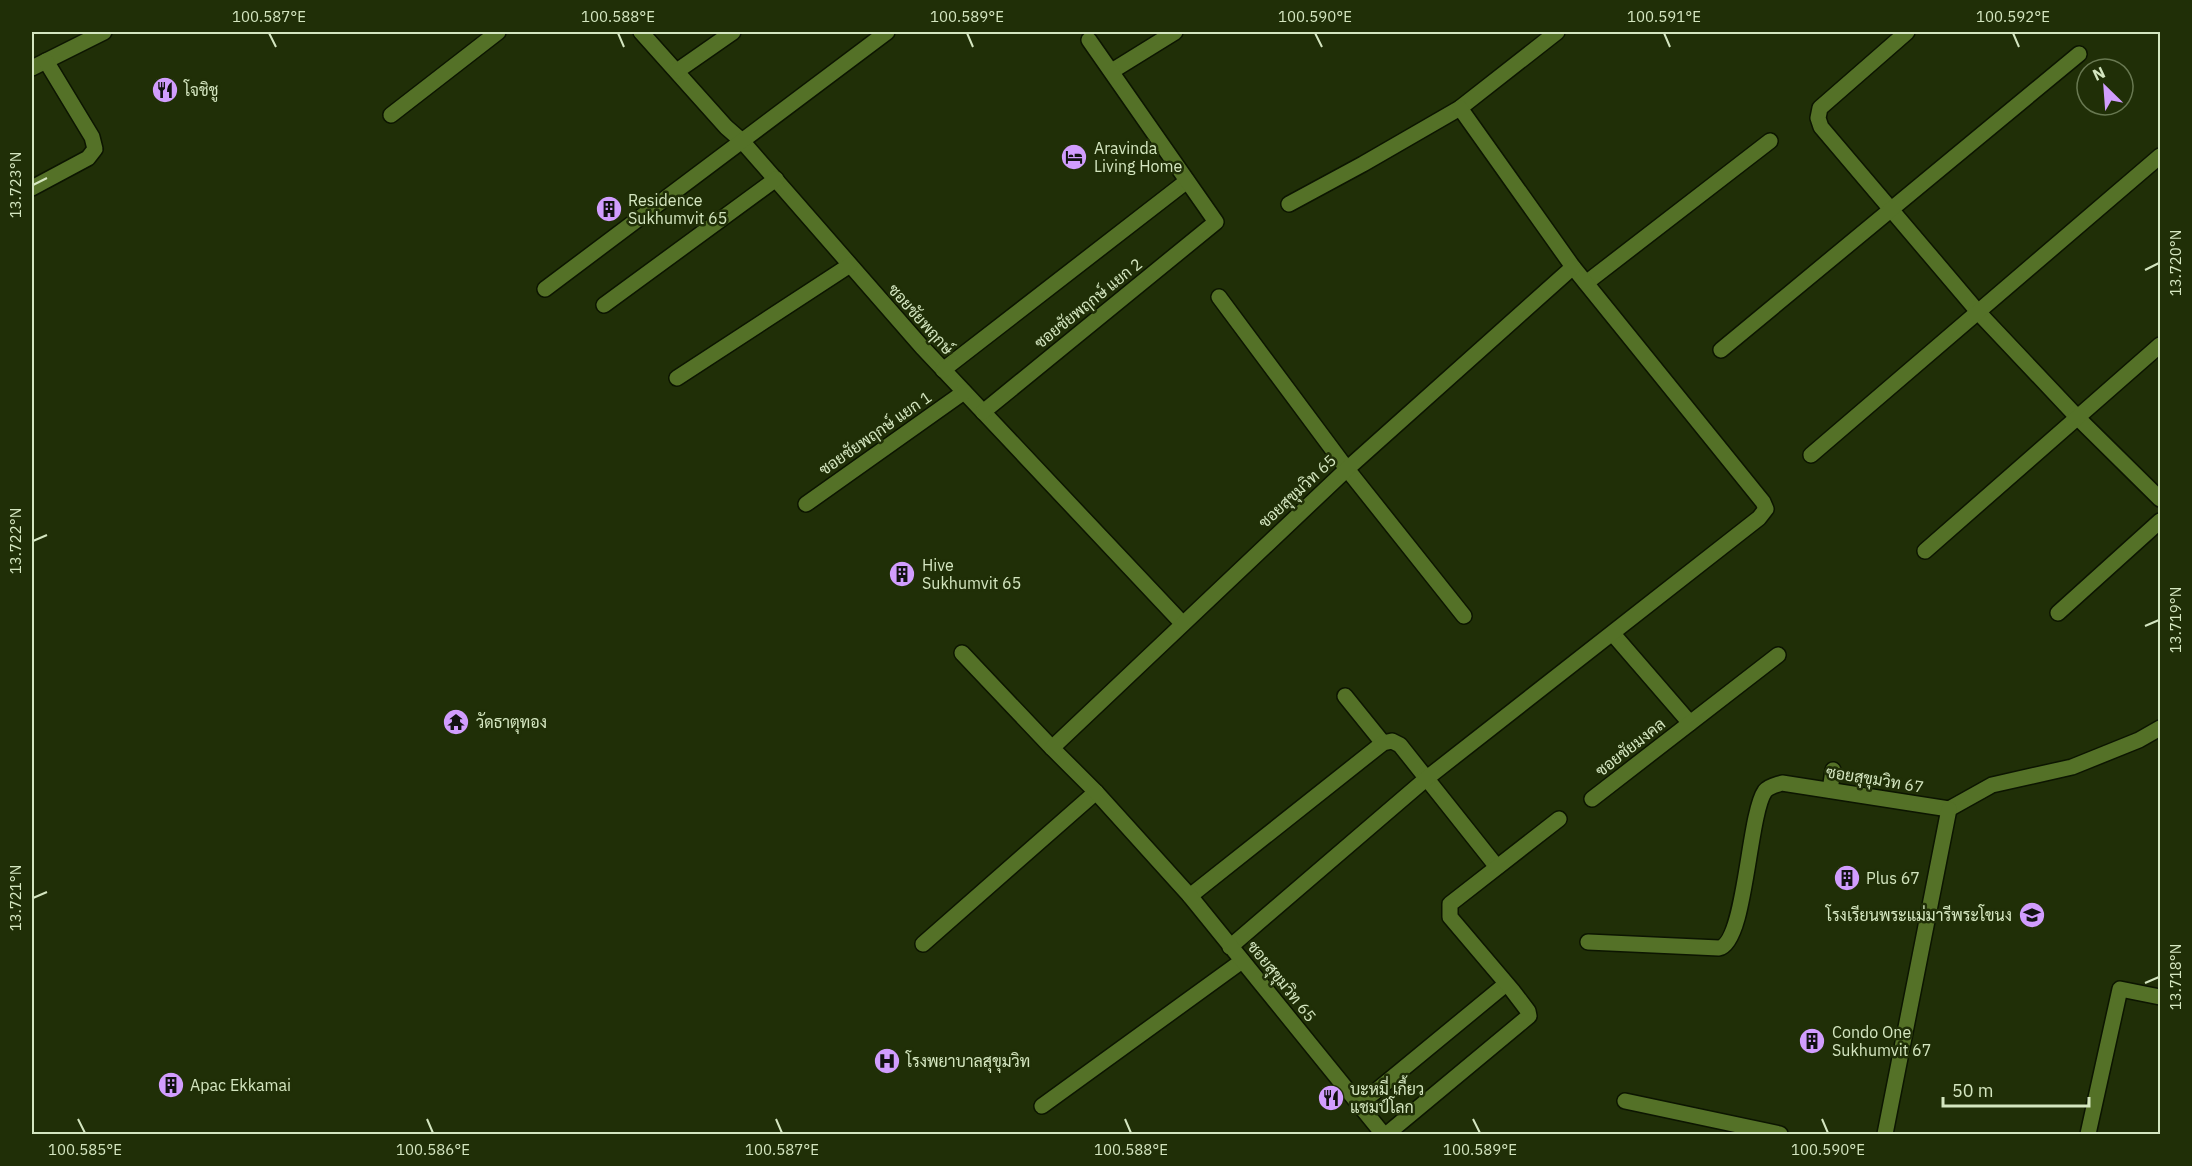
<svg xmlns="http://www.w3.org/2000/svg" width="2192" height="1166" font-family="'IBM Plex Sans',Sarabun,sans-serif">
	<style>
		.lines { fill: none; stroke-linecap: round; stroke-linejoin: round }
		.street-casing { stroke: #0c1501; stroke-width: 18 }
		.street { stroke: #547127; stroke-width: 15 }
		.ticks { fill: none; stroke: #d4e6c0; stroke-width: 2 }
		.labels { text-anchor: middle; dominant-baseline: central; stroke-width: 5; stroke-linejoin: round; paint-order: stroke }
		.poi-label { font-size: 16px; fill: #d4e6c0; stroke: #202f07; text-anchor: start }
		.street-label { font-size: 16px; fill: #d4e6c0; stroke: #202f07 }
		.neatline { fill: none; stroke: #d4e6c0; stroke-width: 2 }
		.ticks-label { font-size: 15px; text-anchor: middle; fill: #d4e6c0 }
	</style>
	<rect width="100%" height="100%" fill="#202f07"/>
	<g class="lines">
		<!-- street casing -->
		<g class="street-casing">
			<g id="street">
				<path d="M641,32L726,127L742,141L922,347L1182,623"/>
				<path d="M1907,32L1820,108L1818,118L1821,127L1979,313L2079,419L2160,499"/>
				<path d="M32,68L104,32"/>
				<path d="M677,71L733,32"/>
				<path d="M1112,71L1175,32"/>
				<path d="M391,115L498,32"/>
				<path d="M32,188L88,158L95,149L92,137L46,61"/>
				<path d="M1289,204L1363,164L1460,108L1557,32"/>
				<path d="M1586,283L1770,141"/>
				<path d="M545,289L887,32"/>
				<path d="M1219,297L1347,469L1464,616"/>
				<path d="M604,305L776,179"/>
				<path d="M1721,350L2079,54"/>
				<path d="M943,370L1187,181"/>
				<path d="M677,378L850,265"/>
				<path d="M983,412L1216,222L1089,40"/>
				<path d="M1811,455L2160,156"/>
				<path d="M806,504L964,392"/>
				<path d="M1925,551L2160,345"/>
				<path d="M2058,613L2160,521"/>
				<path d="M1613,634L1690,723"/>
				<path d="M962,653L1052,748"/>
				<path d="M1345,696L1383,743"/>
				<path d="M1830,790L1833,770"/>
				<path d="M1592,799L1778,655"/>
				<path d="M1949,809L1992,785L2072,767L2139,740L2160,728"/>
				<path d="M1190,896L1383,743L1392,741L1400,745L1497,867"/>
				<path d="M1588,942L1719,948C1746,943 1748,815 1765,791C1769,786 1776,785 1782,783L1949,809"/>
				<path d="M923,944L1096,792"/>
				<path d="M1230,947L1427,778L1759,518L1766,509L1763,502L1573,267L1460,108"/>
				<path d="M1625,1101L1780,1134"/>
				<path d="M1359,1105L1506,984"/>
				<path d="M1042,1106L1242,961"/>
				<path d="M1383,1134L1190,896L1096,792L1052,748L1347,469L1573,267"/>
				<path d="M1387,1134L1529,1016L1528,1011L1512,990L1450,917V904L1559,819"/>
				<path d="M1885,1134L1949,809"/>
				<path d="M2088,1134L2120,989L2160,997"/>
			</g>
		</g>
		<!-- street -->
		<use href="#street" class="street"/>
	</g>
	<!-- ticks -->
	<path class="ticks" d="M269,33L276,47M618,33L624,47M967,33L973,47M1315,33L1322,47M1664,33L1670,47M2013,33L2019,47M33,185L47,178M2145,270L2159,263M33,541L47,535M2145,626L2159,620M33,898L47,892M2145,983L2159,977M78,1119L85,1133M427,1119L433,1133M776,1119L782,1133M1125,1119L1131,1133M1473,1119L1480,1133M1822,1119L1828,1133"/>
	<!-- icons -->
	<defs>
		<g id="restaurant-disc" transform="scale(1.35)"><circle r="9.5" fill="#d19dfe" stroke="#202f07"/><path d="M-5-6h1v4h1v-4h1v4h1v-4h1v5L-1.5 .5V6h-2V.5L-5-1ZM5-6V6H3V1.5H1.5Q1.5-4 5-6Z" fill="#111"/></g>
		<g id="hotel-disc" transform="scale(1.35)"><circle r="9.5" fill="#d19dfe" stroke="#202f07"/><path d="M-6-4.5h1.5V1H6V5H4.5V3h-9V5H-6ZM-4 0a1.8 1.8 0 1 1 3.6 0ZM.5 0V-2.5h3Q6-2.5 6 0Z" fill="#111"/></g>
		<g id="building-disc" transform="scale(1.35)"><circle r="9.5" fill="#d19dfe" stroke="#202f07"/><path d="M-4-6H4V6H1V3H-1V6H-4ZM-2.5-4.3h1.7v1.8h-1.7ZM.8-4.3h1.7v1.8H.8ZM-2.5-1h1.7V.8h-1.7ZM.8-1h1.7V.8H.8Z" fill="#111"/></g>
		<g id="temple-disc" transform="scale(1.35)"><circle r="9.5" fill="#d19dfe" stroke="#202f07"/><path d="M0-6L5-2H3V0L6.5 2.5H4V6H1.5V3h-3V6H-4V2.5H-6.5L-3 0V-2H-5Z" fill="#111"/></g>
		<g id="school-disc" transform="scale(1.35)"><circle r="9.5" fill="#d19dfe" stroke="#202f07"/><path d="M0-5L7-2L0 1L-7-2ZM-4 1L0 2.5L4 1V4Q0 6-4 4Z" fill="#111"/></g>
		<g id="hospital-disc" transform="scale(1.35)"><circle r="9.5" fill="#d19dfe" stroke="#202f07"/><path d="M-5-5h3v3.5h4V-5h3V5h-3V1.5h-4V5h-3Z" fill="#111"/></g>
	</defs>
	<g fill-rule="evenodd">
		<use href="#restaurant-disc" x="165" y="90"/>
		<use href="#hotel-disc" x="1074" y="157"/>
		<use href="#building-disc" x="609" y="209"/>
		<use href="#building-disc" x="902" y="574"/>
		<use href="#temple-disc" x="456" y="722"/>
		<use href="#building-disc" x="1847" y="878"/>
		<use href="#school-disc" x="2032" y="915"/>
		<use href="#building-disc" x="1812" y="1041"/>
		<use href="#hospital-disc" x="887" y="1061"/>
		<use href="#building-disc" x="171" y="1085"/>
		<use href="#restaurant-disc" x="1331" y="1098"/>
	</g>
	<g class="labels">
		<!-- poi labels -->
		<g class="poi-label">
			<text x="184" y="90">โจชิชู</text>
			<text x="1094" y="148">Aravinda<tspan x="1094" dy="18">Living Home</tspan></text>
			<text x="628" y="200">Residence<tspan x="628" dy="18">Sukhumvit 65</tspan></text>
			<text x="922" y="565">Hive<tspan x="922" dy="18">Sukhumvit 65</tspan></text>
			<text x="476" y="722">วัดธาตุทอง</text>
			<text x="1866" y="878">Plus 67</text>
			<text x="2012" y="915" text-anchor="end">โรงเรียนพระแม่มารีพระโขนง</text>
			<text x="1832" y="1032">Condo One<tspan x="1832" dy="18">Sukhumvit 67</tspan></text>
			<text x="906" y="1061">โรงพยาบาลสุขุมวิท</text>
			<text x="190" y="1085">Apac Ekkamai</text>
			<text x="1350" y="1089">บะหมี่ เกี้ยว<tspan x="1350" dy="18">แชมป์โลก</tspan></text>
		</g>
		<!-- street labels -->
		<g class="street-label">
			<text transform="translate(1088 303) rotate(-39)">ซอยชัยพฤกษ์ แยก 2</text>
			<text transform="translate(921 319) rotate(48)">ซอยชัยพฤกษ์</text>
			<text transform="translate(875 433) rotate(-35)">ซอยชัยพฤกษ์ แยก 1</text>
			<text transform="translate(1297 491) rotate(-43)">ซอยสุขุมวิท 65</text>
			<text transform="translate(1630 747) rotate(-38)">ซอยชัยมงคล</text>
			<text transform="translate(1875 779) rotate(9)">ซอยสุขุมวิท 67</text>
			<text transform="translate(1282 981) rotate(51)">ซอยสุขุมวิท 65</text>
		</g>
	</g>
	<!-- border -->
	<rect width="2192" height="1166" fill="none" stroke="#202f07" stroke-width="66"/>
	<!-- north arrow -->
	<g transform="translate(2105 87) rotate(335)"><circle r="28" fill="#202f07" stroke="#687851" stroke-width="1.5"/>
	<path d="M0-4.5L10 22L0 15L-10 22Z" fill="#d19dfe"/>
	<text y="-9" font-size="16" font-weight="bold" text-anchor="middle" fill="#d4e6c0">N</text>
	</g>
	<!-- scale -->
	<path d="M1943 1097v9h146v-9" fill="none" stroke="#d4e6c0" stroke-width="3"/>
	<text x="1952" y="1097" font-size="18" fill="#d4e6c0" stroke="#202f07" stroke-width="4.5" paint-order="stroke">50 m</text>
	<rect x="33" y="33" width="2126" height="1100" class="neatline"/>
	<g class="ticks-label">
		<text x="269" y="22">100.587°E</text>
		<text x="618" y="22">100.588°E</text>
		<text x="967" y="22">100.589°E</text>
		<text x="1315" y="22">100.590°E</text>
		<text x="1664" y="22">100.591°E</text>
		<text x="2013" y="22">100.592°E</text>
		<text transform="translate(16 185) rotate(-90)" y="5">13.723°N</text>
		<text transform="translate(2176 263) rotate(-90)" y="5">13.720°N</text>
		<text transform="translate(16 541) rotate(-90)" y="5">13.722°N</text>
		<text transform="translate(2176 620) rotate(-90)" y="5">13.719°N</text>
		<text transform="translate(16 898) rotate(-90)" y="5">13.721°N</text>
		<text transform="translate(2176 977) rotate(-90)" y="5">13.718°N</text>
		<text x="85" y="1155">100.585°E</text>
		<text x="433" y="1155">100.586°E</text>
		<text x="782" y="1155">100.587°E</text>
		<text x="1131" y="1155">100.588°E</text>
		<text x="1480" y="1155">100.589°E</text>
		<text x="1828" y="1155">100.590°E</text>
	</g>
</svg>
